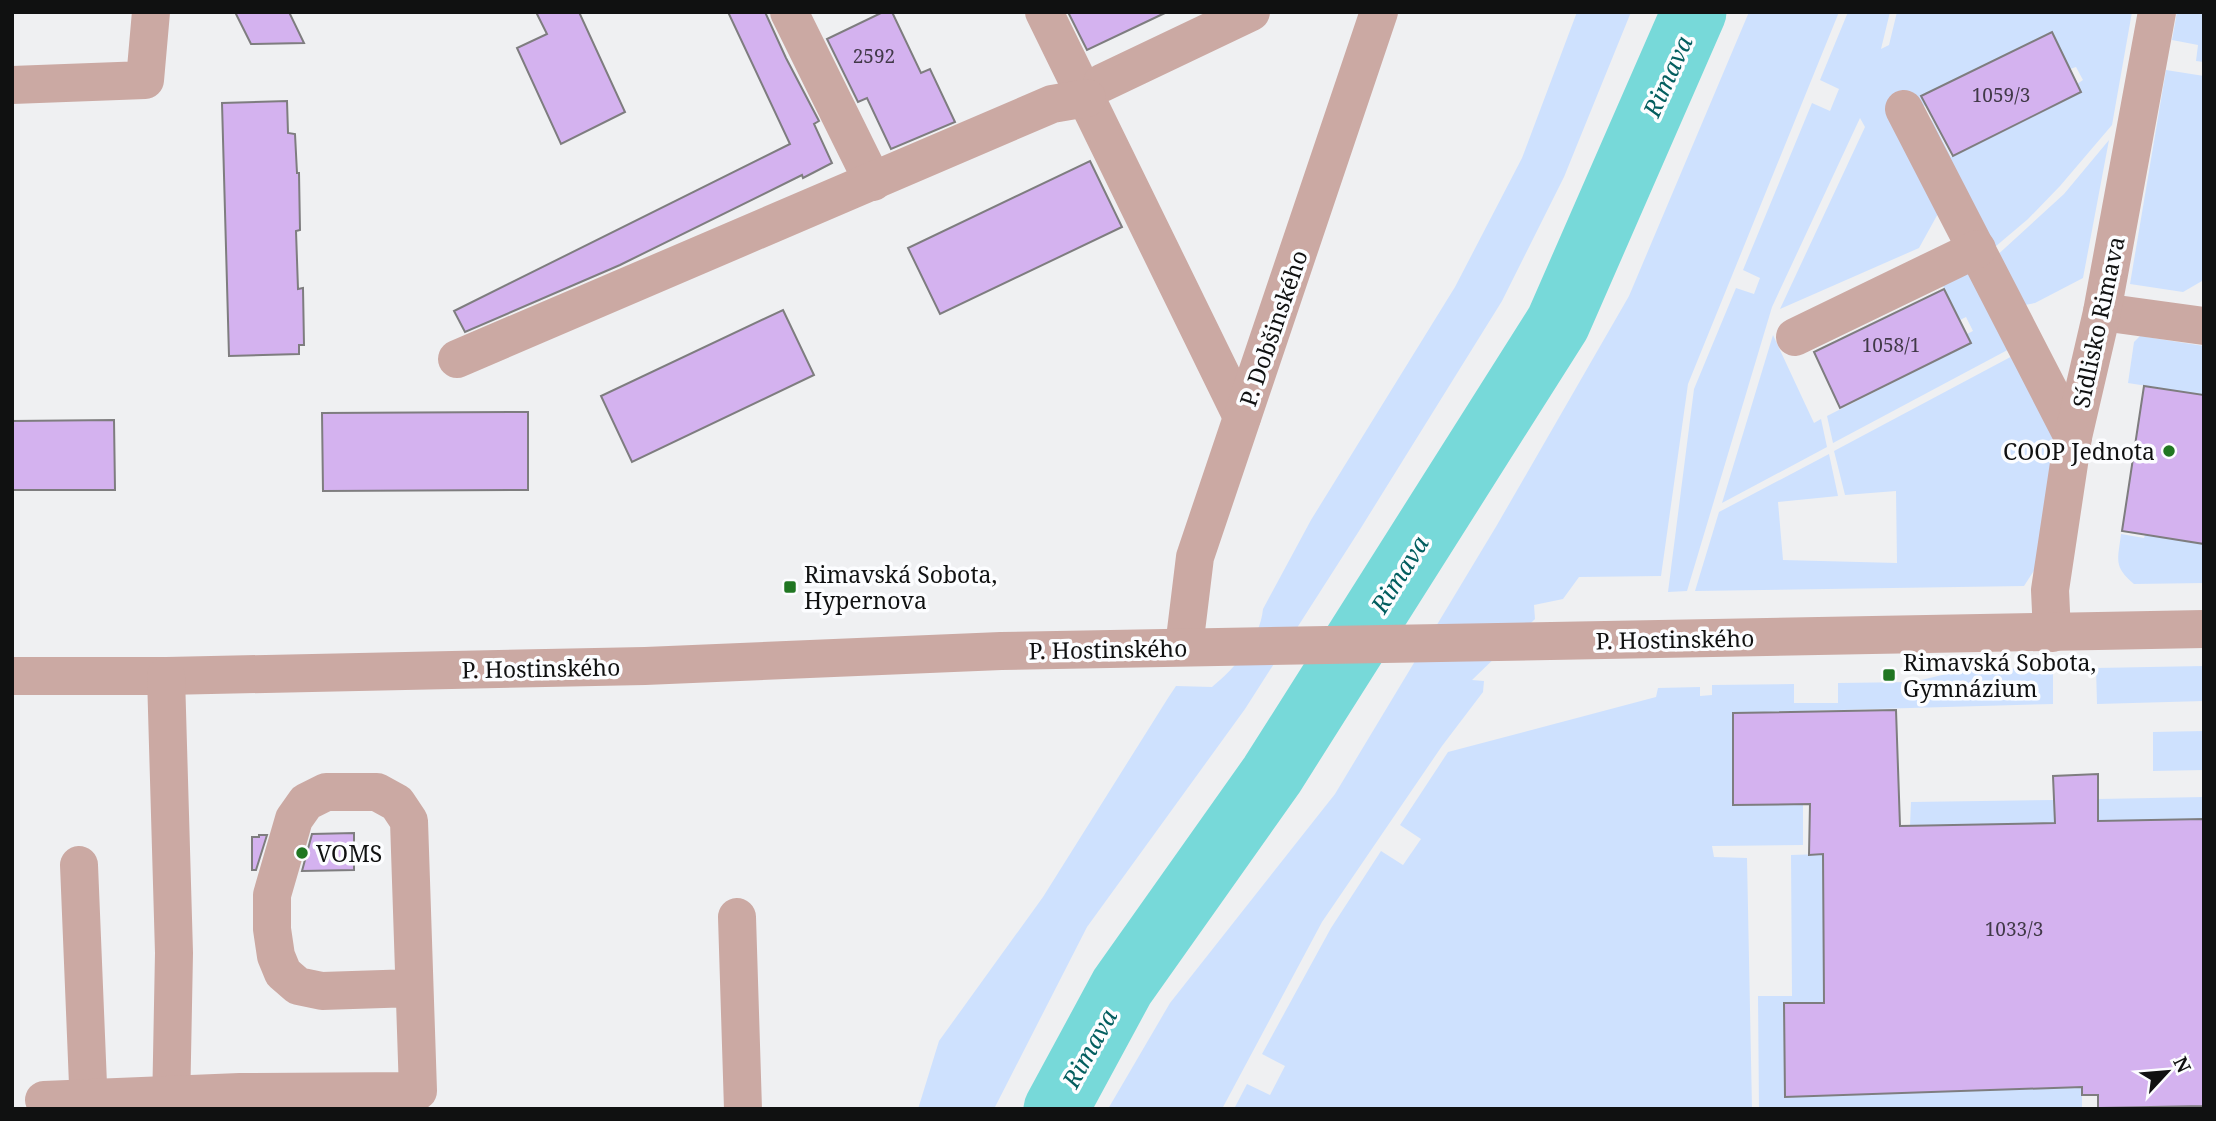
<svg xmlns="http://www.w3.org/2000/svg" width="2216" height="1121" font-family="'Noto Serif',serif">
	<style>
		.green { fill: #cee1fe }
		.lines { fill: none; stroke-linecap: round; stroke-linejoin: round }
		.river { stroke: #77d9d9; stroke-width: 65 }
		.building { fill: #d4b2ef; stroke: #7e7d7f; stroke-width: 2 }
		.minor { stroke: #cba9a3; stroke-width: 38 }
		.poi-dot { fill: #207622; stroke: #fcfdff; stroke-width: 2.5 }
		.labels { text-anchor: middle; dominant-baseline: central; stroke-width: 7; stroke-linejoin: round; paint-order: stroke }
		.number-label { font-size: 19px; fill: #413948 }
		.street-label { font-size: 23px; fill: #101111; stroke: #fcfdff }
		.poi-label { font-size: 23px; fill: #101111; stroke: #fcfdff; text-anchor: start }
		.water-label { font-size: 24px; font-style: italic; fill: #035e5f; stroke: #fcfdff }
	</style>
	<rect width="100%" height="100%" fill="#eff0f2"/>
	<!-- green -->
	<g class="green">
		<path d="M1577,12H1631L1564,177L1502,301L1359,531L1245,709L1087,927L994,1109H918L939,1041L1043,897L1168,698L1176,686L1212,687C1235,668 1260,640 1263,609L1311,520L1455,287L1522,158Z"/>
		<path d="M1749,12H1839L1688,384L1661,576L1579,577L1563,599L1534,605L1535,619L1472,680L1484,681L1483,692L1442,746L1322,922L1222,1109H1108L1170,1003L1335,794L1497,525L1629,296Z"/>
		<path d="M1848,12H1890L1881,49L1889,45L1897,12H2132L2112,125L2060,186L2028,219L1989,252L1926,122L1932,120L1951,157L2081,92L2077,84L2083,80L2076,67L2070,69L2052,32L1921,97L1926,105L1919,108L1940,210L1919,248L1780,309L1865,127L1860,118L1772,307L1687,591L1668,592L1694,389L1736,288L1754,294L1760,278L1743,270L1812,103L1830,111L1839,89L1820,80Z"/>
		<path d="M2177,12H2204V62L2196,61L2198,45L2172,40Z"/>
		<path d="M2166,70L2204,76V268L2202,281L2183,292L2130,284Z"/>
		<path d="M2109,140L2083,278L2035,303L2025,305L1993,259L2064,194Z"/>
		<path d="M1975,268L2015,346L1833,443L1827,416L1971,343L1967,334L1973,331L1966,317L1960,320L1942,284Z"/>
		<path d="M1773,335L1814,423L1821,419L1827,447L1722,503Z"/>
		<path d="M2140,336L2204,346V395L2128,383L2134,342Z"/>
		<path d="M2018,353L2058,432L2037,566L2024,586L1695,591L1719,512L1829,454L1838,496L1778,502L1783,560L1897,563L1896,491L1845,495L1834,451Z"/>
		<path d="M2121,534L2144,538L2145,535L2204,544V583L2134,584C2113,566 2118,560 2121,534Z"/>
		<path d="M2204,666V701L2097,704L2096,668Z"/>
		<path d="M1971,668L2053,669V704L1733,713V805L1803,804V845L1712,846L1714,857L1747,858L1752,1109H1234L1247,1084L1270,1095L1285,1066L1262,1054L1331,928L1381,851L1403,865L1421,839L1400,825L1448,752L1656,697L1658,688L1700,687V696L1712,695V685L1794,684V703H1838V683L1913,682Z"/>
		<path d="M2204,731V770L2153,771V732Z"/>
		<path d="M2204,797V819L2099,821L2098,799Z"/>
		<path d="M2054,800L2056,823L1910,826L1911,802Z"/>
		<path d="M1823,854L1824,1003L1784,1004L1785,1097L2082,1087V1108L1759,1109L1758,996H1792L1791,855Z"/>
	</g>
	<g class="lines">
		<!-- river -->
		<path class="river" d="M1056,1109L1122,987L1272,775L1558,323L1694,12"/>
	</g>
	<!-- building -->
	<g class="building">
		<path d="M235,12H289L304,43L251,44Z"/>
		<path d="M536,12H579L625,112L561,144L517,48L547,34Z"/>
		<path d="M728,12H765L786,58L819,121L814,124L832,163L803,178L802,175L620,265L465,332L454,311L790,144Z"/>
		<path d="M883,12H892L921,73L930,69L955,122L891,149L867,98L858,102L827,39Z"/>
		<path d="M1068,12H1167L1087,50Z"/>
		<path d="M2052,32L2081,92L1953,156L1921,96Z"/>
		<path d="M287,101L288,133L295,134L297,173H299L300,230L296,231L298,289L303,288L304,345H299V354L229,356L222,103Z"/>
		<path d="M1090,161L1122,227L940,314L908,248Z"/>
		<path d="M1944,289L1971,343L1840,408L1814,352Z"/>
		<path d="M783,310L814,375L632,462L601,396Z"/>
		<path d="M2144,386L2204,395V544L2122,531Z"/>
		<path d="M528,412V490L323,491L322,413Z"/>
		<path d="M114,420L115,490H12V421Z"/>
		<path d="M1896,710L1900,826L2055,823L2053,776L2098,774V821L2204,819V1106L2098,1108V1095H2082V1087L1785,1097L1784,1003H1824L1823,854L1809,855L1810,804L1733,805V713Z"/>
		<path d="M354,833V870L302,871L312,834Z"/>
		<path d="M259,835H267L256,870H252V837H259Z"/>
	</g>
	<g class="lines">
		<!-- minor -->
		<g class="minor">
			<path d="M789,12L873,182"/>
			<path d="M1044,12L1242,417"/>
			<path d="M1102,83L1251,12"/>
			<path d="M12,85L145,80L151,12"/>
			<path d="M1904,109L2073,437"/>
			<path d="M2102,312L2204,326"/>
			<path d="M1795,337L1977,249"/>
			<path d="M457,359L1052,104L1087,98"/>
			<path d="M2052,633L2050,590L2073,437L2102,312L2157,12"/>
			<path d="M1184,647L1195,557L1379,12"/>
			<path d="M12,676H166L645,666L1001,651L2204,629"/>
			<path d="M166,676L174,953L171,1109"/>
			<path d="M79,865L89,1109"/>
			<path d="M737,917L743,1109"/>
			<path d="M44,1100L240,1092L418,1091L409,821L397,803L377,792H326L306,802L294,819L272,895V929L276,956L283,973L298,986L322,991L414,988"/>
		</g>
	</g>
	<!-- markers -->
	<g class="poi-dot">
		<circle cx="2169" cy="451" r="7"/>
		<rect x="783" y="580" width="14" height="14" rx="3.5"/>
		<rect x="1882" y="668" width="14" height="14" rx="3.5"/>
		<circle cx="302" cy="853" r="7"/>
	</g>
	<g class="labels">
		<!-- number labels -->
		<g class="number-label">
			<text x="874" y="56">2592</text>
			<text x="2001" y="95">1059/3</text>
			<text x="1891" y="345">1058/1</text>
			<text x="2014" y="929">1033/3</text>
		</g>
		<!-- street labels -->
		<g class="street-label">
			<text transform="translate(2098 322) rotate(-78)">Sídlisko Rimava</text>
			<text transform="translate(1273 328) rotate(-71)">P. Dobšinského</text>
			<text transform="translate(1675 639) rotate(-1)">P. Hostinského</text>
			<text transform="translate(1108 649) rotate(-1)">P. Hostinského</text>
			<text transform="translate(541 668) rotate(-1)">P. Hostinského</text>
		</g>
		<!-- poi labels -->
		<g class="poi-label">
			<text x="2155" y="451" text-anchor="end">COOP Jednota</text>
			<text x="804" y="574">Rimavská Sobota,<tspan x="804" dy="26">Hypernova</tspan></text>
			<text x="1903" y="662">Rimavská Sobota,<tspan x="1903" dy="26">Gymnázium</tspan></text>
			<text x="316" y="853">VOMS</text>
		</g>
		<!-- water labels -->
		<g class="water-label">
			<text transform="translate(1667 76) rotate(-66)">Rimava</text>
			<text transform="translate(1399 574) rotate(-58)">Rimava</text>
			<text transform="translate(1089 1048) rotate(-61)">Rimava</text>
		</g>
	</g>
	<!-- border -->
	<rect width="2216" height="1121" fill="none" stroke="#101111" stroke-width="28"/>
	<!-- north arrow -->
	<g transform="translate(2167 1072) rotate(64)" stroke="#fcfdff" stroke-width="5" paint-order="stroke">
	<path d="M0-5L12 26L0 18L-12 26Z" fill="#101111"/>
	<text y="-10" font-size="19" font-weight="bold" text-anchor="middle" fill="#101111">N</text>
	</g>
</svg>
